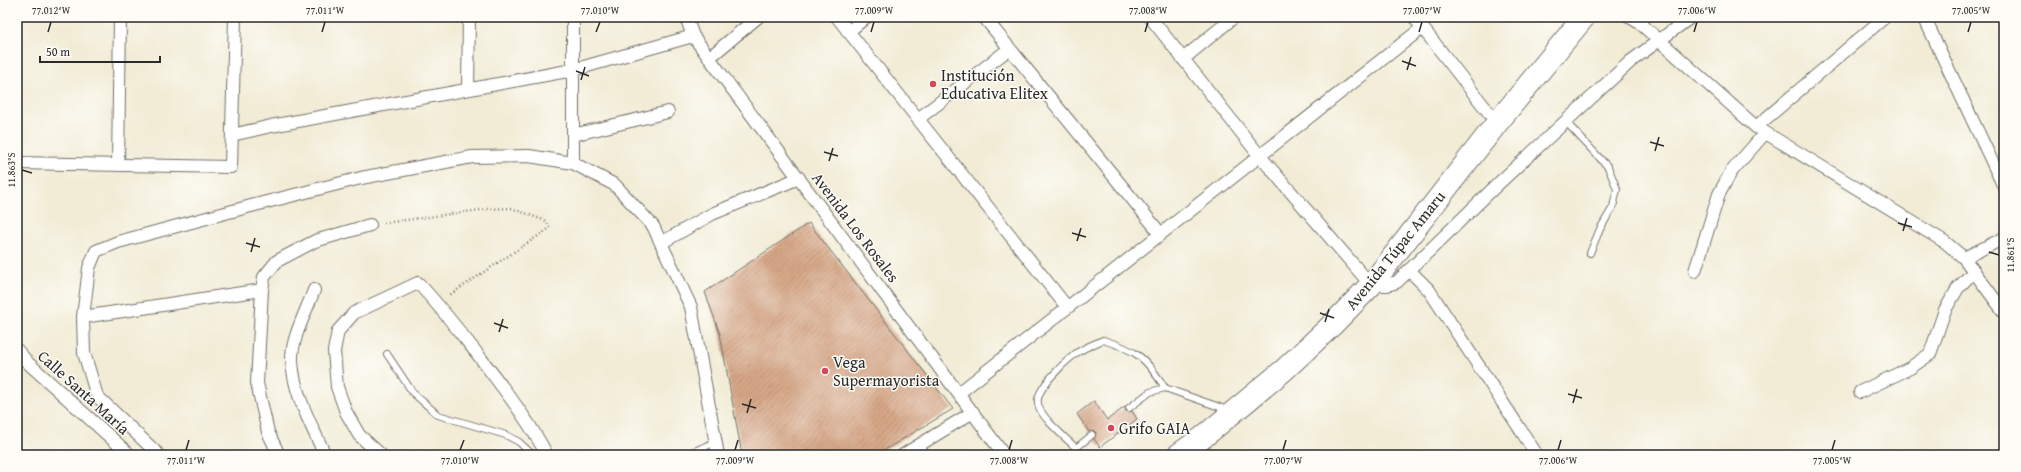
<svg xmlns="http://www.w3.org/2000/svg" width="2021" height="472" font-family="'Gentium Book Plus',serif">
	<style>
		.building { fill: url(#building-hatch) }
		.lines { fill: none; stroke-linecap: round; stroke-linejoin: round }
		.lane-casing { stroke: #716f67; stroke-width: 8 }
		.street-casing { stroke: #716f67; stroke-width: 14 }
		.highway-casing { stroke: #716f67; stroke-width: 24 }
		.path { stroke: #716f67; stroke-width: 2.5; stroke-dasharray: 1 3; stroke-linecap: butt }
		.lane { stroke: #fff; stroke-width: 6 }
		.street { stroke: #fff; stroke-width: 12 }
		.highway { stroke: #fff; stroke-width: 22 }
		.ticks { fill: none; stroke: #2b2b2b; stroke-width: 1.5 }
		.poi-dot { fill: #d1495b; stroke: #fdfcf7; stroke-width: 1.5 }
		.labels { text-anchor: middle; dominant-baseline: central; stroke-width: 3; stroke-linejoin: round; paint-order: stroke }
		.poi-label { font-size: 16px; fill: #2b2b2b; stroke: #fdfcf7; text-anchor: start }
		.street-label { font-size: 16px; fill: #2b2b2b; stroke: #fdfcf7 }
		.neatline { fill: none; stroke: #2b2b2b; stroke-width: 1.5 }
		.ticks-label { font-size: 10px; text-anchor: middle; fill: #2b2b2b }
	</style>
	<defs>
		<pattern id="building-hatch" width="6" height="6" patternUnits="userSpaceOnUse"><rect width="6" height="6" fill="#d7a787"/><path d="M-1 1l2-2M0 6l6-6M5 7l2-2" fill="none" stroke="#af886f"/></pattern>
	</defs>
	<rect width="100%" height="100%" fill="#fdfcf7"/>
	<filter id="ink" filterUnits="userSpaceOnUse"><feTurbulence type="fractalNoise" baseFrequency=".025" numOctaves="2"/><feDisplacementMap in="SourceGraphic" scale="8" xChannelSelector="R" yChannelSelector="G"/><feConvolveMatrix kernelMatrix="1 2 1 2 8 2 1 2 1" color-interpolation-filters="sRGB"/></filter>
	<filter id="wash" filterUnits="userSpaceOnUse"><feTurbulence type="fractalNoise" baseFrequency=".012" numOctaves="4" result="noise"/><feDisplacementMap in="SourceGraphic" scale="16" xChannelSelector="R" yChannelSelector="G"/><feGaussianBlur stdDeviation="0.9" result="paint"/><feColorMatrix in="noise" values="0 0 0 0 0 0 0 0 0 0 0 0 0 0 0 0 0 1.4 0 .05"/><feComposite in="paint" operator="in"/></filter>
	<g filter="url(#wash)">
		<rect width="100%" height="100%" fill="#f2ecd6"/>
		<g id="blocks">
			<!-- building -->
			<g class="building">
				<path d="M809,223L953,409L876,455H742L720,334L705,292Z"/>
				<path d="M1094,401L1107,420L1125,407L1126,411H1132L1137,419L1100,447L1094,439L1096,432H1089L1077,414Z"/>
			</g>
		</g>
	</g>
	<g filter="url(#ink)">
		<use href="#blocks" fill-opacity="0" stroke="#716f67" stroke-width="1"/>
		<g class="lines">
			<!-- lane casing -->
			<g class="lane-casing">
				<g id="lane">
					<path d="M1566,122L1608,167L1617,189L1613,207L1600,229L1590,253"/>
					<path d="M387,354L413,393L438,415L506,435L519,442L533,455"/>
					<path d="M1129,408L1150,392L1165,388L1228,410"/>
					<path d="M1076,448C1065,437 1041,418 1038,404C1035,389 1065,362 1075,354C1083,348 1094,344 1103,340C1137,350 1146,358 1165,388"/>
					<path d="M685,455L716,442"/>
					<path d="M1076,455V448L1092,435"/>
				</g>
			</g>
			<!-- street casing -->
			<g class="street-casing">
				<g id="street">
					<path d="M573,17V163"/>
					<path d="M686,17L693,36L1004,455"/>
					<path d="M837,17L1067,307"/>
					<path d="M984,17L1160,233"/>
					<path d="M1150,17L1259,155L1371,285H1387L1397,282L1499,183L1631,61L1691,17"/>
					<path d="M1414,17L1497,123"/>
					<path d="M1630,17L1641,24"/>
					<path d="M1644,17L1641,24L1756,127L1945,242L1964,258L2004,312"/>
					<path d="M1924,17L2004,187"/>
					<path d="M848,32L866,17"/>
					<path d="M710,57L758,17"/>
					<path d="M1183,59L1234,17"/>
					<path d="M468,89L469,17"/>
					<path d="M918,119L1009,49"/>
					<path d="M1756,127L1885,17"/>
					<path d="M232,135L271,126L573,70L693,36"/>
					<path d="M573,135L668,112"/>
					<path d="M17,163L231,167L235,17"/>
					<path d="M118,165L120,17"/>
					<path d="M661,243L712,214L799,178"/>
					<path d="M1964,258L2004,238"/>
					<path d="M1409,270L1429,290L1537,455"/>
					<path d="M1695,271L1719,194L1731,172L1765,133"/>
					<path d="M314,290C307,310 291,339 292,360C293,393 312,426 325,455"/>
					<path d="M83,317L262,290"/>
					<path d="M17,350L28,363L130,455"/>
					<path d="M1860,392L1910,368L1930,354L1945,310L1958,288L1974,271"/>
					<path d="M959,393L1422,28"/>
					<path d="M159,455L97,396L84,353L83,317L89,268L96,251L118,242L251,206L361,178L472,157L529,156L573,163L615,185L653,226L691,307L718,455"/>
					<path d="M279,455L268,432L257,383L262,290L264,277L277,261L315,241L370,225"/>
					<path d="M381,455L359,435L346,412L337,387L334,351L338,331L354,313L418,283C440,306 459,331 479,356C503,388 528,419 547,455"/>
					<path d="M903,455L973,412"/>
				</g>
			</g>
			<!-- highway casing -->
			<g class="highway-casing">
				<path id="highway" d="M1178,455L1202,438L1284,370L1332,325L1371,285L1497,123L1584,17"/>
			</g>
			<!-- path -->
			<path class="path" d="M384,223L488,209L511,208L546,221L550,228L448,296"/>
			<!-- lane -->
			<use href="#lane" class="lane"/>
			<!-- street -->
			<use href="#street" class="street"/>
			<!-- highway -->
			<use href="#highway" class="highway"/>
		</g>
	</g>
	<!-- ticks -->
	<path class="ticks" d="M48,32L51,22M322,32L325,22M596,32L600,22M871,32L874,22M1145,32L1148,22M1419,32L1422,22M1694,32L1697,22M1968,32L1971,22M1402,61L1416,66M1407,70L1411,57M576,71L589,76M581,80L585,67M1650,142L1664,146M1655,151L1659,137M824,152L838,156M829,161L833,148M22,170L32,173M1898,223L1912,227M1903,231L1907,218M1072,233L1086,237M1077,241L1081,228M246,243L260,247M251,252L255,238M1989,252L1999,255M1320,313L1334,318M1325,322L1329,309M494,323L508,328M499,332L503,319M1568,394L1582,398M1573,403L1577,389M742,404L756,408M747,413L751,399M186,450L189,440M460,450L464,440M735,450L738,440M1009,450L1012,440M1283,450L1286,440M1558,450L1561,440M1832,450L1835,440"/>
	<!-- markers -->
	<g class="poi-dot">
		<circle cx="933" cy="84" r="4"/>
		<circle cx="825" cy="371" r="4"/>
		<circle cx="1111" cy="428" r="4"/>
	</g>
	<g class="labels">
		<!-- poi labels -->
		<g class="poi-label">
			<text x="941" y="75">Institución<tspan x="941" dy="18">Educativa Elitex</tspan></text>
			<text x="833" y="362">Vega<tspan x="833" dy="18">Supermayorista</tspan></text>
			<text x="1119" y="428">Grifo GAIA</text>
		</g>
		<!-- street labels -->
		<g class="street-label">
			<text transform="translate(856 227) rotate(53)">Avenida Los Rosales</text>
			<text transform="translate(1395 250) rotate(-51)">Avenida Túpac Amaru</text>
			<text transform="translate(84 392) rotate(42)">Calle Santa María</text>
		</g>
	</g>
	<!-- margin -->
	<rect width="2021" height="472" fill="none" stroke="#fdfcf7" stroke-width="44"/>
	<!-- scale -->
	<path d="M40 56v6h120v-6" fill="none" stroke="#2b2b2b" stroke-width="2"/>
	<text x="46" y="56" font-size="12" fill="#2b2b2b" stroke="#fdfcf7" stroke-width="3" paint-order="stroke">50 m</text>
	<rect x="22" y="22" width="1977" height="428" class="neatline"/>
	<g class="ticks-label">
		<text x="51" y="14">77.012°W</text>
		<text x="325" y="14">77.011°W</text>
		<text x="600" y="14">77.010°W</text>
		<text x="874" y="14">77.009°W</text>
		<text x="1148" y="14">77.008°W</text>
		<text x="1422" y="14">77.007°W</text>
		<text x="1697" y="14">77.006°W</text>
		<text x="1971" y="14">77.005°W</text>
		<text transform="translate(11 170) rotate(-90)" y="4">11.863°S</text>
		<text transform="translate(2010 255) rotate(-90)" y="4">11.861°S</text>
		<text x="186" y="464">77.011°W</text>
		<text x="460" y="464">77.010°W</text>
		<text x="735" y="464">77.009°W</text>
		<text x="1009" y="464">77.008°W</text>
		<text x="1283" y="464">77.007°W</text>
		<text x="1558" y="464">77.006°W</text>
		<text x="1832" y="464">77.005°W</text>
	</g>
</svg>
